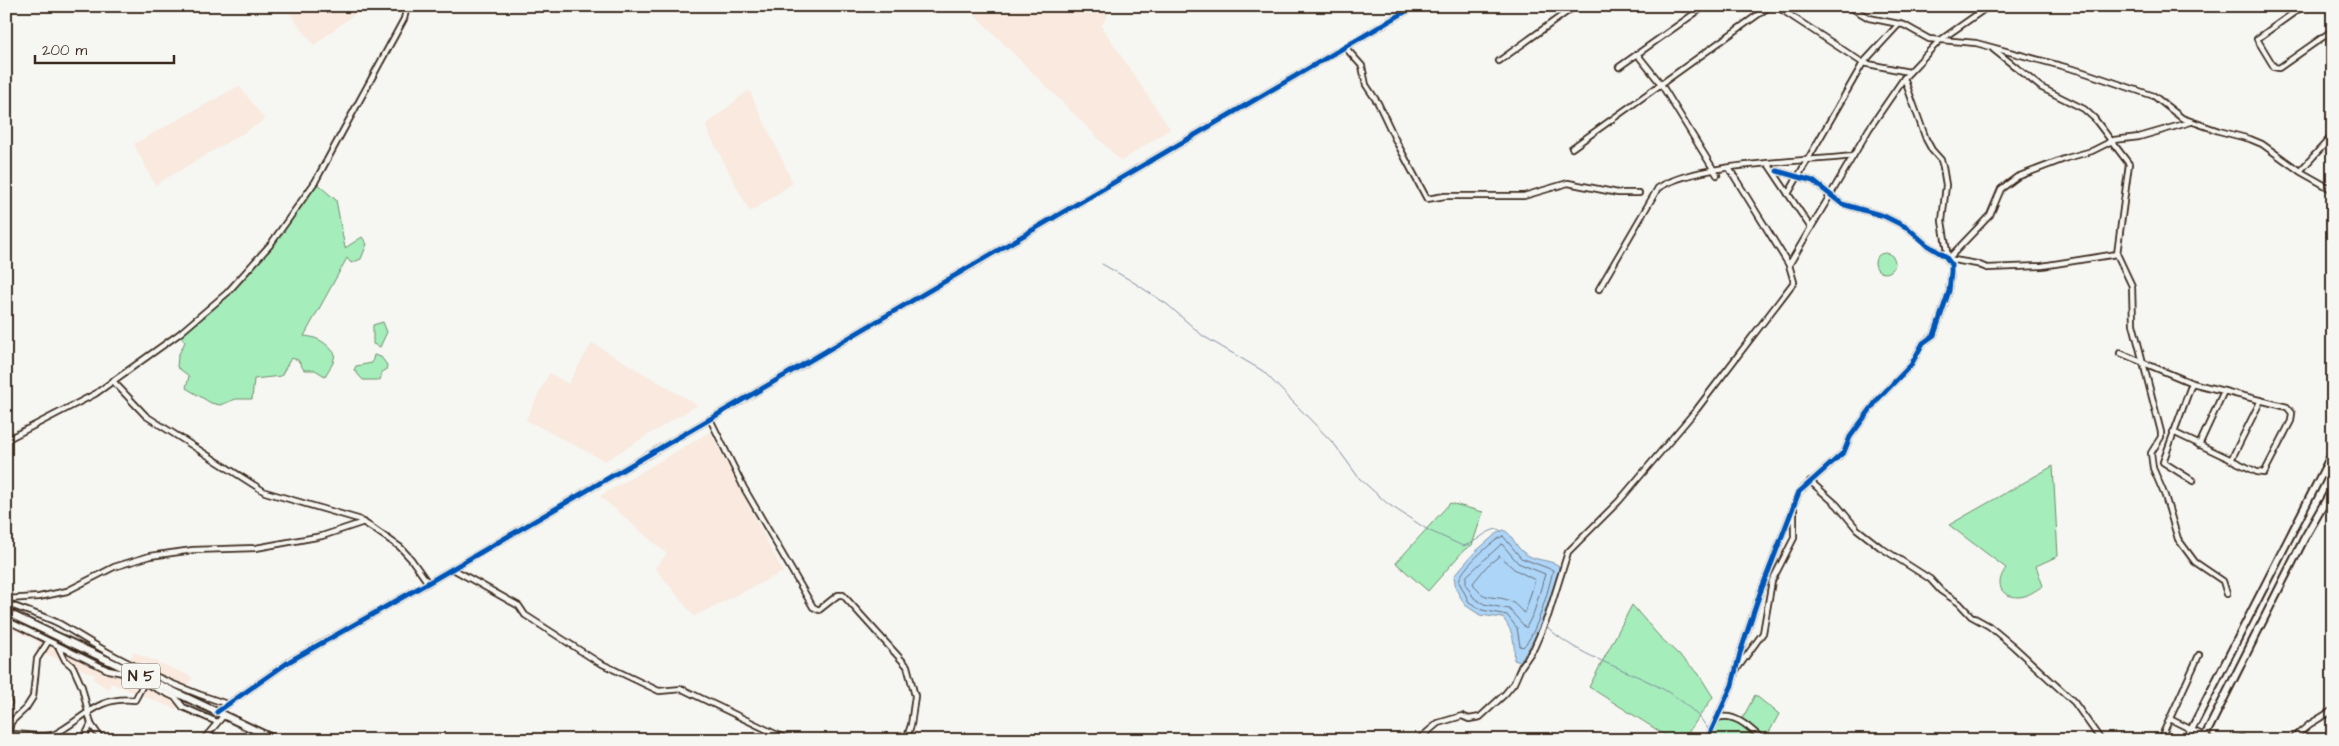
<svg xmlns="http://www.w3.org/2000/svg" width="2339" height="746" font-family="'Architects Daughter',sans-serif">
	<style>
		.built { fill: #f9e9de }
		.green { fill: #a5edbb; stroke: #708c6c }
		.water { fill: #add5f8; stroke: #7f91a1 }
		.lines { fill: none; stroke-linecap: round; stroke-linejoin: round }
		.shore { stroke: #696e75; stroke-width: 1 }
		.stream { stroke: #7f91a1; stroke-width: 1 }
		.minor-casing { stroke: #3b2a1e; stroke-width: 8 }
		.highway-casing { stroke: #3b2a1e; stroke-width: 10 }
		.minor { stroke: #f6f6f2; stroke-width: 4.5 }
		.highway { stroke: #f6f6f2; stroke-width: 6 }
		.cycleway-casing { stroke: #f6f6f2; stroke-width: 8 }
		.cycleway { stroke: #0057b8; stroke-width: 5 }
		.labels { text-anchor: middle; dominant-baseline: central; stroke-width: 4; stroke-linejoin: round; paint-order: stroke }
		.shield { fill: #f6f6f2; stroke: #73675e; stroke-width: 1 }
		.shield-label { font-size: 15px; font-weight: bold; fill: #3b2a1e }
	</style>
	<rect width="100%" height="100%" fill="#f6f6f2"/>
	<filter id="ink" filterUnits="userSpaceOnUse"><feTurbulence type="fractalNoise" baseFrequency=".02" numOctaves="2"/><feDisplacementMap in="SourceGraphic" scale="10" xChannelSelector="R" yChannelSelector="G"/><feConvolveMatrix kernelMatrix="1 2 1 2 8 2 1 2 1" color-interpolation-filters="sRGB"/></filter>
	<g filter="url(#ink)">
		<!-- built -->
		<g class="built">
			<path d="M284,6H365L314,45Z"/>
			<path d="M978,6H1113L1101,26L1170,129L1121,161L971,11Z"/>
			<path d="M239,86L265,120L155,185L134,144Z"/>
			<path d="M749,90L793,183L750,212L705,126Z"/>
			<path d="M592,343L697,405L605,461L526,420L549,373L568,384Z"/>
			<path d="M710,432L783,572L694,616L655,568L667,554L600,496Z"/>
			<path d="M6,612L127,668L133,652L192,677L176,709L111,683L108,689L93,679L96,675L36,650L39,642L6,626Z"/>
		</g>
		<!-- green -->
		<g class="green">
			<path d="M315,182L336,200L345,248L362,237L367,244L361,259L351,263L347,258L304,336C317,337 326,342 335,354L333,363L325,376L315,370H304L298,360L291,358L281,376L254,379L252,399H236L220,405L211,403L186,388L189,376L177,367L178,356L185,342L179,334C236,289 272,239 315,182Z"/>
			<circle cx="1885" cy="263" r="10"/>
			<path d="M383,322L387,332L380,347L373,344V325Z"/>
			<path d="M374,355L381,357L387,365L386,370L382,372L380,380H363L354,370L356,366L372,363Z"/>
			<path d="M2053,466L2058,556L2036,566L2043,586C2036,590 2027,597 2019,597C1999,597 1995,583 2006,568L1949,525Z"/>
			<path d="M1450,503L1483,512L1472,545L1464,550L1428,591L1396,563Z"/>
			<path d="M1632,605L1658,635L1698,673L1713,697L1683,740H1673L1589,687Z"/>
			<path d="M1755,695L1779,714L1765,740H1707L1718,718L1721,716L1741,721Z"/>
		</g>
		<!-- water -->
		<path class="water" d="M1504,530C1513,535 1515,546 1523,552C1533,561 1547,559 1558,565L1559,569C1549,602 1540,634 1520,662L1514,660C1515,643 1514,633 1503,618L1480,615L1465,605L1456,589L1454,576L1474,553L1497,533Z"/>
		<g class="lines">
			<!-- shore -->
			<g class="shore">
				<path d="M1503,536L1521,558L1553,570C1549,588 1536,636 1523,647L1520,646L1517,628L1507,615L1482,610L1469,602L1459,582C1459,570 1492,541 1503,536Z"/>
				<path d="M1502,544L1518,563L1545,574L1534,612L1526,628L1509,609L1484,604L1474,598L1466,585V577Z"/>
				<path d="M1500,556L1514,569L1535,580L1525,613C1520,611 1517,605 1512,602C1496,593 1484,604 1473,583L1487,566Z"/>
			</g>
			<!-- stream -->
			<g class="stream">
				<path d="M1102,264L1130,280L1168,305L1203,336L1263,371L1335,445L1359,478L1388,504L1428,530L1463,546C1477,543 1485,530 1498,529L1501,531"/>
				<path d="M1546,626C1593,672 1671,672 1709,730"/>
				<path d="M1711,733L1715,740"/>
			</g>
			<!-- minor casing -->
			<g class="minor-casing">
				<g id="minor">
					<path d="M1776,6L1863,63L1909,72"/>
					<path d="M1848,6L1869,18L1904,25L1929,39L1976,43L2080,71L2154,96L2182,118L2219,131L2250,139L2262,144L2301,172L2333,190"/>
					<path d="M2303,6L2257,39L2274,67L2279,68L2333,30"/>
					<path d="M1345,47L1362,66L1366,85L1378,103L1396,141L1427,199L1445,196H1524L1568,183L1618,193H1639"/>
					<path d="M1993,49L2042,88L2084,109L2094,118L2129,164L2117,254L2132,286L2133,324L2161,432V437L2151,453L2153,468L2165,496L2178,539L2195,562L2223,581L2227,594"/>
					<path d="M1637,54L1661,84L1717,175"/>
					<path d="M1499,61L1575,6"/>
					<path d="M1619,67L1705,6"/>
					<path d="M1904,78L1926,139L1932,150L1941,160L1943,167L1946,185L1942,221L1948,258"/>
					<path d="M1572,148L1770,6"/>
					<path d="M1768,164L1811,228"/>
					<path d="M2300,171L2333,135"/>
					<path d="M1788,194L1863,63L1899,24"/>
					<path d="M1948,259L1990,215L2001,189L2017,177L2067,158L2092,151L2114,140L2139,137L2191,122"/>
					<path d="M1948,259L1977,264L1987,268L2042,266L2117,254"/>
					<path d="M1789,265L1869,129L1904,78L1939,41L1989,6"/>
					<path d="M1599,289L1658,188C1698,162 1803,162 1853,156"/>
					<path d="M2120,353L2192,383L2287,407L2292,413L2291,421L2264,473L2257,472L2173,432"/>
					<path d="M113,381L146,416L265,492L358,519L374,529L400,547L411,559L428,583"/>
					<path d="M2192,383L2163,462L2193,481"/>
					<path d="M710,419L744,488L813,607L819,610L838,595H843L907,666L915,696L911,725L906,740"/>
					<path d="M6,440L95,394L179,334L227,293L270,245L315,182L404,19L407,6"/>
					<path d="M2199,445L2224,391"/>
					<path d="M2231,460L2261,400"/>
					<path d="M1810,481L1837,505L1857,529L1880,547L1930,579L1941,591L1959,603L1971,616L1989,626L2013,646L2074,702L2101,740"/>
					<path d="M453,569L519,606L525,615L598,662L659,691L682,689L788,740"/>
					<path d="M6,599L39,597L67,591L114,567L150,556L193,550L256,548L322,536L364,522"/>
					<path d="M6,603C24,611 43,615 60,624C79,635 97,647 117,657C152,676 189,692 227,704"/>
					<path d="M6,620L108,670L123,673L176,698L183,707L217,722"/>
					<path d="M59,648L65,660L73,667L82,687L91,724L102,740"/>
					<path d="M1737,669L1763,633L1772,581L1794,538V509"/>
					<path d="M6,700L9,703L6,709"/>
					<path d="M217,712L290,661L433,580L710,419L1415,6"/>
					<path d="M6,714L11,722"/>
					<path d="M1718,718C1735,712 1751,729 1763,740"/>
					<path d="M2170,719L2212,740"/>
					<path d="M6,734C22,733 41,739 55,734C85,718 97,696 135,700L145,681"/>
					<path d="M7,740L11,722L26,708L33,697L37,659L48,642"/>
					<path d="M83,740L91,724"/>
					<path d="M203,740L224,715"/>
					<path d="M1418,740L1438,723L1462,716L1469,719L1480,717L1505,694L1514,683L1521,667L1534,648L1548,616L1568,552L1619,501L1697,409L1794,282L1789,265L1729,168"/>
					<path d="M1707,740L1732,685L1740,653L1760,593L1799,492L1844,452L1850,437L1878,399L1911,365L1923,343L1934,335L1949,291L1951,272V264L1945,256L1927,245L1908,228L1884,216L1842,204L1813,181L1777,171"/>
					<path d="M2160,740L2199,655"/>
					<path d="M2232,740L2242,738L2246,740"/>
					<path d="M2291,740L2310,724L2333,710"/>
				</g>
			</g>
			<!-- highway casing -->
			<g class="highway-casing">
				<g id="highway">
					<path d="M6,612L276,740"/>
					<path d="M2186,740L2333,452"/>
					<path d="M2203,740L2304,539L2333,488"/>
				</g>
			</g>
			<!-- minor -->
			<use href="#minor" class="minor"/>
			<!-- highway -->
			<use href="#highway" class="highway"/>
			<!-- cycleway casing -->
			<g class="cycleway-casing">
				<g id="cycleway">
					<path d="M217,712L290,661L433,580L710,419L1415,6"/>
					<path d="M1707,740L1732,685L1740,653L1760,593L1799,492L1844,452L1850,437L1878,399L1911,365L1923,343L1934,335L1949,291L1951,272V264L1945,256L1927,245L1908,228L1884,216L1842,204L1813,181L1777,171"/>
				</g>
			</g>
			<!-- cycleway -->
			<use href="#cycleway" class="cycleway"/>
		</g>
	</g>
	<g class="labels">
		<!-- shield labels -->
		<rect class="shield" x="122" y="663.5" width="38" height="25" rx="4"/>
		<g class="shield-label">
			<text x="141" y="676">N 5</text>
		</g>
	</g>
	<!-- margin -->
	<rect width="2339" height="746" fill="none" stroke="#f6f6f2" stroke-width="25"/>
	<rect x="12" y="12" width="2314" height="721" fill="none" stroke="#3b2a1e" stroke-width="2" filter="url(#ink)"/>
	<!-- scale -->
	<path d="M35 55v8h139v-8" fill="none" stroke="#3b2a1e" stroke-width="2.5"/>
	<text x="42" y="55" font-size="15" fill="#3b2a1e" stroke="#f6f6f2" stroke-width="4" paint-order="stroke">200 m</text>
</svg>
